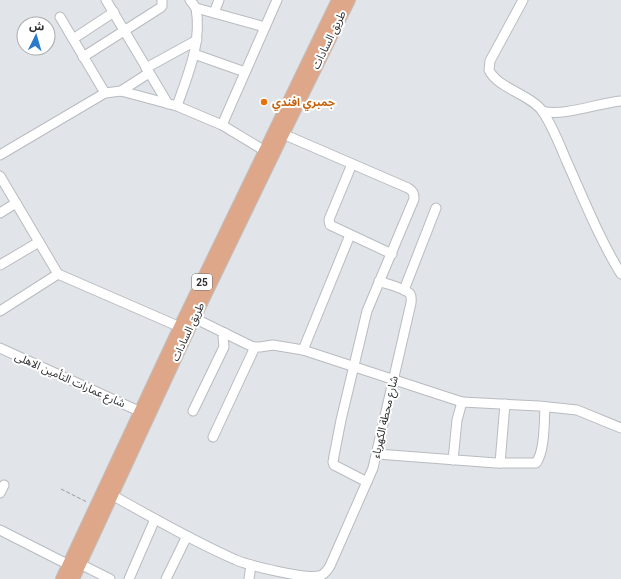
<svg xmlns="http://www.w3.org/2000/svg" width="621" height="579" font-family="Roboto,'Noto Sans Arabic',sans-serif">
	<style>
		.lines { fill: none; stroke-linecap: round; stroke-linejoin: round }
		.minor-casing { stroke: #b8bbbf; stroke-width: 11 }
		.major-casing { stroke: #c0c0c1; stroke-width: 14 }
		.path { stroke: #989a9d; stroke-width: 1; stroke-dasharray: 4 2; stroke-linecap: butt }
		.minor { stroke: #fff; stroke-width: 9 }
		.major { stroke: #dfa789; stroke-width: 12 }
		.food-dot { fill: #e8710a; stroke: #fff; stroke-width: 1.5 }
		.labels { text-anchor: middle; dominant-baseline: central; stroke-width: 4; stroke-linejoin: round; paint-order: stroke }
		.shield { fill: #fff; stroke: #6b6c6d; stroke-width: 1 }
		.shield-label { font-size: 10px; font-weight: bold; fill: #2c2d2f }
		.street-label { font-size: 11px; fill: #2c2d2f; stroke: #fff }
		.food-label { font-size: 11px; font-weight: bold; fill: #c56008; stroke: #fff; text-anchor: start }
	</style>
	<rect width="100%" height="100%" fill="#e1e4e8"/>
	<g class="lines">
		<!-- minor casing -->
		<g class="minor-casing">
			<g id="minor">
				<path d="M106,0L168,104"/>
				<path d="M190,0L196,8L265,27"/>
				<path d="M523,0L490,61L489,70C497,88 532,95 543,112C553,127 560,146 567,162C584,200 599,238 621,274"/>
				<path d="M214,13L219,0"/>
				<path d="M60,17L105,93"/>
				<path d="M73,39L114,12"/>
				<path d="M194,54L245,72"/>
				<path d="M83,57L160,8L162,6V0"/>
				<path d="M146,68L197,40"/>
				<path d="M121,91L149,73"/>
				<path d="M177,106C188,74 202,43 196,8"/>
				<path d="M542,111C563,117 598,103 621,101"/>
				<path d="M222,125L277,0"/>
				<path d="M283,134L408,188C413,191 414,193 414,199L367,311L341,420L334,456L333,462L334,465L367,482"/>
				<path d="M0,155L105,93L121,91L177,106L222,125L265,151"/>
				<path d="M352,164L330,217L329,220L330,225L392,254"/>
				<path d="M0,176L58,274L180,327"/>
				<path d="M0,213L16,203"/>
				<path d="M0,265L39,242"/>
				<path d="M404,290L436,208"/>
				<path d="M0,311L58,274"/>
				<path d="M194,318L253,347H260L273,345L303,350L462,402"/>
				<path d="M0,348L141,412"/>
				<path d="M303,350L350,235"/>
				<path d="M193,411L224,347L223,337L225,333"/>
				<path d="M213,437L255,347"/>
				<path d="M377,454L496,463H536C545,451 544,422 545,407"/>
				<path d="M453,460L457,420L462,402L539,406L577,410L621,428"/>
				<path d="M500,463L505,404"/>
				<path d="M0,493L4,485"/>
				<path d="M112,495C153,518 193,541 236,560C251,566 304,579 319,576C324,575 327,571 330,566L373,468L411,303C411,300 412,297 410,294C405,288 386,284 379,281"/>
				<path d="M0,530L69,565"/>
				<path d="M80,564L110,579"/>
				<path d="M129,579L155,519"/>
				<path d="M166,579L187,536"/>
				<path d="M249,579L251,565"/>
			</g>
		</g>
		<!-- major casing -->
		<g class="major-casing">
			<g id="major">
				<path d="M62,579L180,327L338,0"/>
				<path d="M73,579L194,318L283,134L349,0"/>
			</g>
		</g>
		<!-- path -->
		<path class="path" d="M61,489L87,502"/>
		<!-- minor -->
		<use href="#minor" class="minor"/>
		<!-- major -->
		<use href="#major" class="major"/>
	</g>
	<!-- markers -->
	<circle class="food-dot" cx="264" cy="102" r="4"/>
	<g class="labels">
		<!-- shield labels -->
		<rect class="shield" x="192" y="274" width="20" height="16" rx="3"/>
		<g class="shield-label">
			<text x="202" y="282">25</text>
		</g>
		<!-- street labels -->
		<g class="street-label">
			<text transform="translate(329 40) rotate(-64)">طريق السادات</text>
			<text transform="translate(188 332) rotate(-65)">طريق السادات</text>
			<text transform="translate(70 380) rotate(24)">شارع عمارات التأمين الاهلى</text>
			<text transform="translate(385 417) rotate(-77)">شارع محطة الكهرباء</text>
		</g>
		<!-- food labels -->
		<g class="food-label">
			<text x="272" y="102">جمبري افندي</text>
		</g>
	</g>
	<!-- north arrow -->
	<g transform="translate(36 36) rotate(5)"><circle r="19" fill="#ffffff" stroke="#ababac"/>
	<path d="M0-3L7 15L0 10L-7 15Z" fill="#287bc9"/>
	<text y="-6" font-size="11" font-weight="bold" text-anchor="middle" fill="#2c2d2f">ش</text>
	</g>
</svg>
